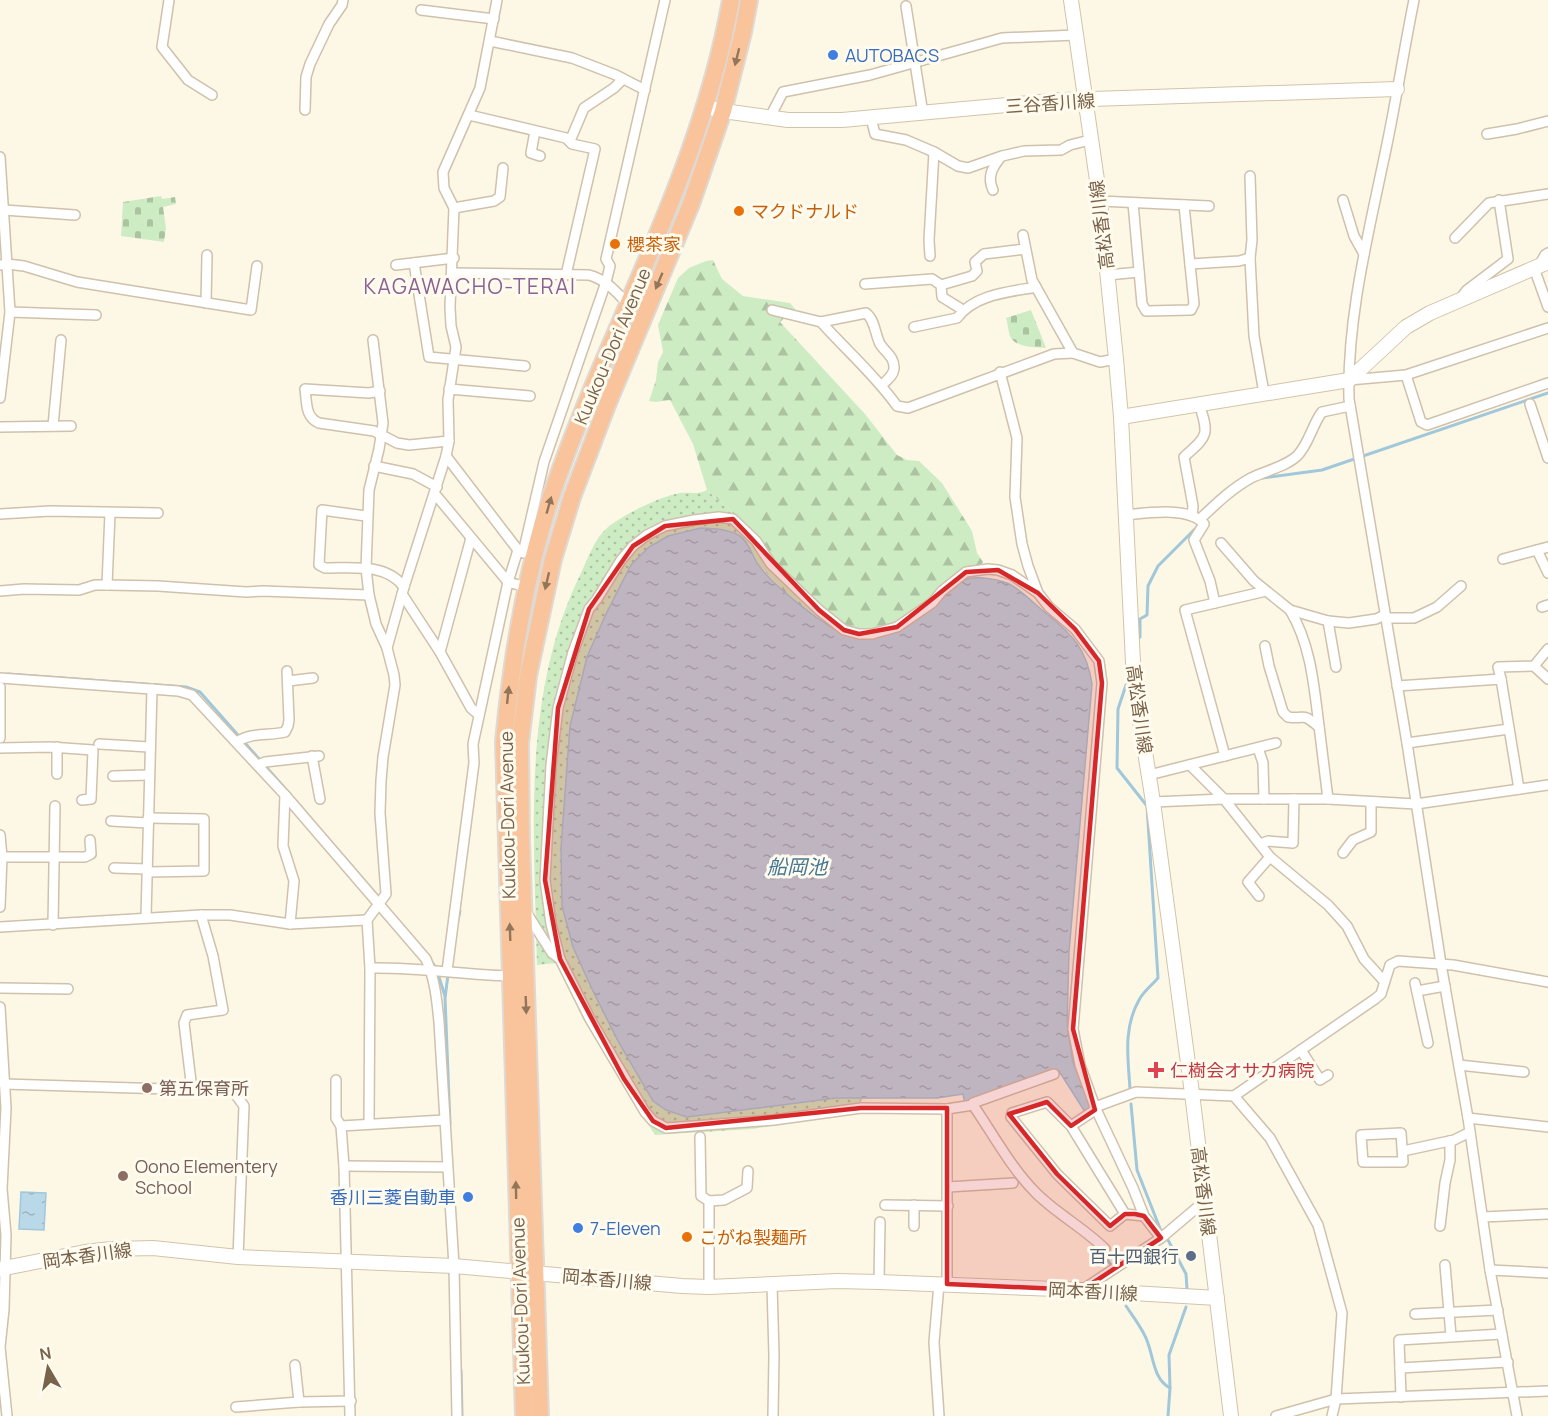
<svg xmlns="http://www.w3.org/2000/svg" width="1548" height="1416" font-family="Manrope,'Noto Sans JP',sans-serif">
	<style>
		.grass { fill: url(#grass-dots) }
		.forest { fill: url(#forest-firs) }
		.cemetery { fill: url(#cemetery-stones) }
		.water { fill: url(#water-ripples); stroke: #a0c7da; stroke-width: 1.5 }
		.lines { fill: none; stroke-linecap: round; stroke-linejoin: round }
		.stream { stroke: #a0c7da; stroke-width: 3 }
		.street-casing { stroke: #cfc1ac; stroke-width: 12 }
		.secondary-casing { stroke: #d3c3a9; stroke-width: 16 }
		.highway-casing { stroke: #dfd9d4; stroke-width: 20 }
		.street { stroke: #fff; stroke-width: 9 }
		.secondary { stroke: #fff; stroke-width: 14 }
		.highway { stroke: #f9c49b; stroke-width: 16 }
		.oneway { fill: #92765a }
		.marked { fill: #d62828; fill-opacity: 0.2; stroke: #d62828; stroke-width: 4.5; stroke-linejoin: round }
		.shop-dot { fill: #3f7fe0; stroke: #fffbee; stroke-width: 2 }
		.food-dot { fill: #e8710a; stroke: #fffbee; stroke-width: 2 }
		.health-dot { fill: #e0444e; stroke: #fffbee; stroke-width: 2 }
		.education-dot { fill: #8d6e63; stroke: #fffbee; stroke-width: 2 }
		.service-dot { fill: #5c6f8a; stroke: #fffbee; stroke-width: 2 }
		.labels { text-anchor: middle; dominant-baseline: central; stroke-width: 6; stroke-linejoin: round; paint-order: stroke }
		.shop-label { font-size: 18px; fill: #366cbe; stroke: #fffbee; text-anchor: start }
		.street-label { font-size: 18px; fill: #78624a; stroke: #fffbee }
		.food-label { font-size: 18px; fill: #c56008; stroke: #fffbee; text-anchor: start }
		.health-label { font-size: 18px; fill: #be3a42; stroke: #fffbee; text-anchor: start }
		.education-label { font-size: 18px; fill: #785e54; stroke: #fffbee; text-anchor: start }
		.service-label { font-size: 18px; fill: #4e5e75; stroke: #fffbee; text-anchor: end }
		.water-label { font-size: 20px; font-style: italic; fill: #457894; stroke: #fffbee }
		.quarter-label { font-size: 21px; letter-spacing: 1.5px; fill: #8c6194; stroke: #fffbee }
	</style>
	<defs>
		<pattern id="grass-dots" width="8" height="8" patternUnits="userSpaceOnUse" patternTransform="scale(1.5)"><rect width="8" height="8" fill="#cdecc4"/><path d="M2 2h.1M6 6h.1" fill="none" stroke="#abc3a1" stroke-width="1.8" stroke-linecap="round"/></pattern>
		<pattern id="forest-firs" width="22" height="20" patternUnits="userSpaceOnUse" patternTransform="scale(1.5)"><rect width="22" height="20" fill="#cdecc4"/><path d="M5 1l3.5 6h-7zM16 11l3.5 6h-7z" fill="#abc3a1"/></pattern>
		<pattern id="cemetery-stones" width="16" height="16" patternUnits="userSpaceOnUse" patternTransform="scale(1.5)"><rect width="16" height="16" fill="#cdecc4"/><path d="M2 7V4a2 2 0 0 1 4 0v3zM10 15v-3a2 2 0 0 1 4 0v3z" fill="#abc3a1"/></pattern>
		<pattern id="water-ripples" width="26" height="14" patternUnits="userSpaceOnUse" patternTransform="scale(1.5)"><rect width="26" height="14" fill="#bad9e8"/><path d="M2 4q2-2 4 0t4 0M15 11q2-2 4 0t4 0" fill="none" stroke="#9cb3be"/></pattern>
	</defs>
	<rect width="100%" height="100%" fill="#fdf8e6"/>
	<!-- grass -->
	<path class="grass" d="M707,490L732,512L743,537L730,531L701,528L649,547L631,565L606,614L587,657L570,726L561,848V879L562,906L573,947L619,1043L653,1101L666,1110L687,1117L836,1098H864L848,1114L752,1129L655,1135L583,1019L556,963L537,965C534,832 521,693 582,571C588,558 595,538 607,528C622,515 661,496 680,493C690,492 698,495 707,490Z"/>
	<!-- forest -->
	<path class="forest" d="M713,260L722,279L743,296L790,303L795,309L780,322L865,414L897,455L907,460L919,461L942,483L972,531L977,553L983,562L980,567L970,571L966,579L956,586L915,622L888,635L857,638L834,628L791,599L758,564L743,537L732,512L707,490L693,444L670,400L656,402L649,401L656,380L658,362L663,352L658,325L678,278L689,268L706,261Z"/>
	<!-- cemetery -->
	<g class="cemetery">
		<path d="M161,196L162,199L175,197L176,204L163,207L166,228L164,242L121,236L123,202Z"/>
		<path d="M1031,310L1046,348C1037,347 1017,348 1011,338C1008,333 1008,323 1006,318Z"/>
	</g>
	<!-- water -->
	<g class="water">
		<path d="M701,528C714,529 729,529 740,536C748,541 752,555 757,563C772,585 832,635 858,638C892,641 919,620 942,599C949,592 957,582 967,579C979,576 996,579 1007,583C1020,588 1036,606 1047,614C1073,635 1087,650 1092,684L1069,952L1067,1024L1073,1063L1093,1108L1085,1112L1059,1071L965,1104L963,1094L937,1098H836L687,1117L666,1110L653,1101L619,1043L592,989L573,947L562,906L561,848L570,726L587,657L606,614L631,565L649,547L668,536Z"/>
		<path d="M21,1192L46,1193L44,1230L19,1229Z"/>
	</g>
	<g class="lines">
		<!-- stream -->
		<g class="stream">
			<path d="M1262,478L1322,470L1548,393"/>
			<path d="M1137,638L1140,637V619L1147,615L1148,586L1158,566L1200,524"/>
			<path d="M8,674L186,687L200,692L290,794"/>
			<path d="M1126,685L1118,709L1117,768L1147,806L1158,978C1152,985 1143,992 1139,1000C1123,1028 1128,1058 1130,1089"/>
			<path d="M294,799L375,893"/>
			<path d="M457,924L460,911"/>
			<path d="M428,956L436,968"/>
			<path d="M438,974L445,996"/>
			<path d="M448,975L445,998L450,1124"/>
			<path d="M1131,1104L1137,1170L1161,1231"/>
			<path d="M1168,1240L1186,1274L1187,1289"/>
			<path d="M1102,1252L1111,1265"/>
			<path d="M1126,1306C1132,1315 1139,1324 1144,1334C1154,1351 1151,1378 1170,1388"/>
			<path d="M461,1370L462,1416"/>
			<path d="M1168,1416L1170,1388L1169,1355L1186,1307"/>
		</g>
		<!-- street casing -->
		<g class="street-casing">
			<g id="street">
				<path d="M169,0L162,47L188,80L212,95"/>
				<path d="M1414,0C1403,54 1395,109 1383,163C1367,240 1347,320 1349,399L1407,743L1441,964L1468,1118L1490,1270L1517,1416"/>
				<path d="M906,6L923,114"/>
				<path d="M421,10L494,19"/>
				<path d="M490,41L572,58L616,75L645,90"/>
				<path d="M305,110L306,77L310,64L329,24L342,5L343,0"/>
				<path d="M469,115L566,138L572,144L595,149L566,275"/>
				<path d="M770,117L783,92L870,75L1002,38L1076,35"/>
				<path d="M871,118L875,134L906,140L934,152L958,166L968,168L1002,156L1024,151L1061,150L1070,145L1090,140"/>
				<path d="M535,131L531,153L540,156"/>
				<path d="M1487,134L1517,129L1548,121"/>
				<path d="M570,141L584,108L614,88L623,79"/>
				<path d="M0,157L10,312L0,398"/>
				<path d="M1250,176L1252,240L1250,258L1254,336L1264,393"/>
				<path d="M993,190C987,177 992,168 1000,158"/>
				<path d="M1343,200L1354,236L1364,254"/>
				<path d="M1100,201L1209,206"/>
				<path d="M1133,203L1142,304L1146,311L1191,310L1194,304L1184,205"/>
				<path d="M454,208L494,201L500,197L503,168"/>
				<path d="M4,210L75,215"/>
				<path d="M1023,235L1032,280L1073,353L1100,362L1116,359"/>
				<path d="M1455,238L1489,203L1548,194"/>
				<path d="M930,256L929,240L934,152"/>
				<path d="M414,263L429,357L525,366"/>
				<path d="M1190,264L1239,261L1250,258"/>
				<path d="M0,265L7,264L24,266L77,282L251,310L257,266"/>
				<path d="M396,265L454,258"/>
				<path d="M1539,266L1545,255L1548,253"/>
				<path d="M1534,268L1548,307"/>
				<path d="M453,273L589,275C607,280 616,292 629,305"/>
				<path d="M1108,275L1139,272"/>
				<path d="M865,284L932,279L941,285L942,297L963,310"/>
				<path d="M941,285L972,276L977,271L975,262L984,254L1025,249"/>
				<path d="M1460,299L1467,290L1508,259L1499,200"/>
				<path d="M206,303L207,255"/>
				<path d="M772,310L821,322"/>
				<path d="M10,312L96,315"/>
				<path d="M914,327L957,318C975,294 1009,292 1036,287"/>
				<path d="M373,340L383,423L379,449L369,490L366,568L369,595L376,624L387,648"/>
				<path d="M1000,372L1017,438L1015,497L1022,544L1028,566L1038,593L1049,607L1075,629L1099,661L1102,683L1073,1029L1080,1065L1095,1107L1133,1188L1144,1216L1161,1238"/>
				<path d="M1406,375L1421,422L1427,425L1548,383"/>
				<path d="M1349,380L1406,375L1548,328"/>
				<path d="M882,385C887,380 893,376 894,369C895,357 885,352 880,344C875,334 875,320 866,313L821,322C846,350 875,375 897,406L908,408L1054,354L1073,353"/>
				<path d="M449,389L530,396"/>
				<path d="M380,391L369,393L305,389C307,403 305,417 319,423L374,431L397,443L409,445L449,441"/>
				<path d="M1530,404L1548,458"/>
				<path d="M53,426L61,340"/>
				<path d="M0,427L71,426"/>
				<path d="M446,456L518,550"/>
				<path d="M374,466L413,474L437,487"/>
				<path d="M435,494L508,582L526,587"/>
				<path d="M0,514L50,511L158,513"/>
				<path d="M1126,515C1146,513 1189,506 1204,524L1194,540L1210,581L1215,603"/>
				<path d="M366,516L322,510L319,565L325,568C352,568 386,563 404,587"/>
				<path d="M1192,516L1193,506L1184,457C1207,436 1210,436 1199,404"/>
				<path d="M1200,519C1216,504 1231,489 1251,478C1265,471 1285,467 1297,456C1309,444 1312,425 1322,412L1350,406"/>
				<path d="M1221,543L1254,581L1290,610L1328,621L1349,623L1376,619L1385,615"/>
				<path d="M1537,550L1548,573"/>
				<path d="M1503,559L1548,547"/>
				<path d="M107,585L110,513"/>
				<path d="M0,591L24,589L79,590L95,585H107L158,586L246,592L263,591L369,595"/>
				<path d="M402,594L440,652L471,708L479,715"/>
				<path d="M1542,607L1548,605"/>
				<path d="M1290,610C1311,645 1314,686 1319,726C1322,750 1325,775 1328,799"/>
				<path d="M1385,618H1414L1437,607L1461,586"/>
				<path d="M1328,621L1336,667"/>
				<path d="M1265,646L1269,666L1283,712L1288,717C1307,720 1300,711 1319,727"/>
				<path d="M440,652L471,538"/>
				<path d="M1534,666L1548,679"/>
				<path d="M0,678L178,691L192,695L285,795L426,959C435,979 437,1001 439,1022L454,1266L457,1416"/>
				<path d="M1501,679L1498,667L1534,666L1548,649"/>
				<path d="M288,681L313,678"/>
				<path d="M1397,686L1501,679L1519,789"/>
				<path d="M0,687V738"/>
				<path d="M237,742C251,732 268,736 285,732L288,726L289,720L287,671"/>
				<path d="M1407,743L1509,729"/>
				<path d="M99,744L149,747"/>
				<path d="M0,748L50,747L93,750L91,799L82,800"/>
				<path d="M1258,748L1263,763L1264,799"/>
				<path d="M312,756L320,799"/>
				<path d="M1225,756L1185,610L1266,591"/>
				<path d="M258,765L265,762L319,756"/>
				<path d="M1190,765L1224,799L1270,857L1328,905L1347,926L1364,959L1384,981"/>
				<path d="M57,774V747"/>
				<path d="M1149,775L1276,743"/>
				<path d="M113,776L149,775"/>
				<path d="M285,795L283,846L294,881L290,924"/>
				<path d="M1153,802L1224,799H1328L1416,804L1548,785"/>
				<path d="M111,821L148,823"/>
				<path d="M0,835L2,857L0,907"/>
				<path d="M1260,844L1268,841L1293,843L1294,799"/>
				<path d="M1343,853L1353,840L1371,832V802"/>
				<path d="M2,857H85L91,854L90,840"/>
				<path d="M114,868L147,869"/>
				<path d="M147,872L204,871V819L148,818"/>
				<path d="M1259,896L1248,882L1270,857"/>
				<path d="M526,912L552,953L560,959L590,1019L645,1112L653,1121L666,1128L774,1120L861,1108L947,1109V1284"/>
				<path d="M146,917L152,689"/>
				<path d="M53,925L55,806"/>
				<path d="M0,927L201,915H230L290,924L367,920"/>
				<path d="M560,959L551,924L545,880L551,765L558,708L573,652L589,609L597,599L621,560L633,546L647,535L665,526L694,520L719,517L733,519L756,541L771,564L819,610L844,630L859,634H872L897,627L932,603L942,591L966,572L988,569L998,570L1012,575L1038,593"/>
				<path d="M370,968C418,967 464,975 511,976"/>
				<path d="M447,971L474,763L473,744L508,582L518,550L523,553L544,462L606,282L610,266L606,259L665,0"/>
				<path d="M1415,983L1428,1043"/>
				<path d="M0,988L68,989"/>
				<path d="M1417,991L1445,986"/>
				<path d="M0,1007L6,1108L2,1189L6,1235L4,1309L0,1347L7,1416"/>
				<path d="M1301,1050L1320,1080L1328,1075"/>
				<path d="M1459,1065L1524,1072"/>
				<path d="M336,1080V1118L341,1126L444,1120"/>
				<path d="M4,1084L233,1091L244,1106L238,1257"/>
				<path d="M192,1090L184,1023L187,1015L223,1010L213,956L201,915"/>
				<path d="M1234,1096L1270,1138L1318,1225L1342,1313L1336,1399L1332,1416"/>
				<path d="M973,1105C993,1134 1011,1168 1036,1193C1057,1214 1084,1228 1105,1249"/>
				<path d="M947,1109L973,1105V1103L1054,1074"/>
				<path d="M1468,1118L1548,1127"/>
				<path d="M369,1123L370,968L367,920L386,894L380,813L381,781L383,757L395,685L394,675L387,648L404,587L446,456L449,441L448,400L456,347L451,326L450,307L454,208L444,188L443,172L480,88L497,0"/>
				<path d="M341,1126L344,1166L350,1416"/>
				<path d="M1071,1126L1095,1110V1107L1136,1092L1234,1096L1375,999L1381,994L1390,965L1398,961L1453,965L1548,982"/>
				<path d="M1401,1133L1403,1162H1363L1361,1135Z"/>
				<path d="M700,1137L701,1196L709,1201V1287"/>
				<path d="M1403,1151L1454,1140L1470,1132"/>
				<path d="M344,1166L447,1167"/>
				<path d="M948,1187L1013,1183"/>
				<path d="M709,1201L724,1200L747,1188L748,1171"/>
				<path d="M885,1205L948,1206"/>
				<path d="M1125,1214L1110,1226L1057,1174L1011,1117L1012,1113L1047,1102L1071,1126L1125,1214L1144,1216"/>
				<path d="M1483,1217L1548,1214"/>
				<path d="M914,1226V1205"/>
				<path d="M1440,1226L1445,1183L1450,1160V1141"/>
				<path d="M1445,1265L1451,1336"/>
				<path d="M1490,1270L1548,1273"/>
				<path d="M879,1282L880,1222"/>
				<path d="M939,1284L934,1342L939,1416"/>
				<path d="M772,1285L774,1355L773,1416"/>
				<path d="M1082,1290L1161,1238L1206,1200"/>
				<path d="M1415,1314L1498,1310"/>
				<path d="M295,1365L299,1402"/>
				<path d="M1400,1368L1508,1362"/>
				<path d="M1401,1397L1399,1340L1502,1334"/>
				<path d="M236,1407L299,1402L351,1401"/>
				<path d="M1276,1416L1336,1399L1548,1391"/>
			</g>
		</g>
		<!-- secondary casing -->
		<g class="secondary-casing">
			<g id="secondary">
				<path d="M1071,0L1100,201L1116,359L1121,417L1134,683L1153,802L1192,1093L1231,1416"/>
				<path d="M706,107L723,111L788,120H842L1062,100L1397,89"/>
				<path d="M1121,417L1349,380L1406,327L1430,313L1548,262"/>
				<path d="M0,1269L85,1252L111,1249L153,1248L238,1257L454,1266L682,1286L709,1287L837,1281L879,1282L1082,1290L1217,1298"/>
			</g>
		</g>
		<!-- highway casing -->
		<g class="highway-casing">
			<g id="highway">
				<path d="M524,1416L504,742C512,655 526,568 555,485C612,322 701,171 731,0"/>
				<path d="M540,1416L521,839L520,743L528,676L553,559L572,497L607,405L691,204L723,111L743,32L749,0"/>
			</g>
		</g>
		<!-- street -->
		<use href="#street" class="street"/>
		<!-- secondary -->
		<use href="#secondary" class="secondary"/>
		<!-- highway -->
		<use href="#highway" class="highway"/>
	</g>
	<!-- one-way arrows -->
	<defs><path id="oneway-solid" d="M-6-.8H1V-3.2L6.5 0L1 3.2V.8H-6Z" transform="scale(1.5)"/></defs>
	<g class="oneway">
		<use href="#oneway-solid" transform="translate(737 57) rotate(104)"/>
		<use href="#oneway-solid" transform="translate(659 281) rotate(113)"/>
		<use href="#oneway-solid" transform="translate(549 505) rotate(-74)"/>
		<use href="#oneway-solid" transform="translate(547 581) rotate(103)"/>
		<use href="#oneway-solid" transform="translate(508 695) rotate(-84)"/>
		<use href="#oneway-solid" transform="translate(510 932) rotate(-92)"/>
		<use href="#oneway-solid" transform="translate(526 1005) rotate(88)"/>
		<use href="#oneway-solid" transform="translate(516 1190) rotate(-91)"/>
	</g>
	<!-- marked area -->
	<path class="marked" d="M733,519L819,610L844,630L859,634L897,627L966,572L998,570L1038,593L1075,629L1099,661L1102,683L1073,1029L1095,1110L1071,1126L1047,1102L1009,1114L1057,1174L1110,1226L1125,1214H1135L1144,1216L1161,1238L1082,1290L947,1284V1108H861L666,1128L653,1121L624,1079L560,959L545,880L558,708L589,609L633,546L665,526Z"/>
	<!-- markers -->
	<g class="shop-dot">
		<circle cx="833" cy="55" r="6"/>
		<circle cx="468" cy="1197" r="6"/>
		<circle cx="578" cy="1228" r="6"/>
	</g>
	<g class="food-dot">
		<circle cx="739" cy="211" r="6"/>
		<circle cx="615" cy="244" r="6"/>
		<circle cx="687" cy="1237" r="6"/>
	</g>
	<path class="health-dot" d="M1153 1061h6v6h6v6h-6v6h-6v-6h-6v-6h6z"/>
	<g class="education-dot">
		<circle cx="147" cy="1088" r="6"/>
		<circle cx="123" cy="1176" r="6"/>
	</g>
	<circle class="service-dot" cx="1191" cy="1256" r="6"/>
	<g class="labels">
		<!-- shop labels -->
		<g class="shop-label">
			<text x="845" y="55">AUTOBACS</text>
			<text x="456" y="1197" text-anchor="end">香川三菱自動車</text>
			<text x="590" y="1228">7-Eleven</text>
		</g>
		<!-- street labels -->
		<g class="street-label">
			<text transform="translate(1050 103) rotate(-4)">三谷香川線</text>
			<text transform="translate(1101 225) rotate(-97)">高松香川線</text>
			<text transform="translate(612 346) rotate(-67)">Kuukou-Dori Avenue</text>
			<text transform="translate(1140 709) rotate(82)">高松香川線</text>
			<text transform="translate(507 815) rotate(-91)">Kuukou-Dori Avenue</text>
			<text transform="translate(1204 1191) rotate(83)">高松香川線</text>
			<text transform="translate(87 1255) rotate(-8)">岡本香川線</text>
			<text transform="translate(607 1279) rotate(5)">岡本香川線</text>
			<text transform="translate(1093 1291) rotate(3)">岡本香川線</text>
			<text transform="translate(520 1301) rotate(-92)">Kuukou-Dori Avenue</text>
		</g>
		<!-- food labels -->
		<g class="food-label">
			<text x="751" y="211">マクドナルド</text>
			<text x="627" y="244">櫻茶家</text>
			<text x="699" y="1237">こがね製麺所</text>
		</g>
		<!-- health labels -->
		<g class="health-label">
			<text x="1170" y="1070">仁樹会オサカ病院</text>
		</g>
		<!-- education labels -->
		<g class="education-label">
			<text x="159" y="1088">第五保育所</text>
			<text x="135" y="1166">Oono Elementery<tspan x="135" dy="21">School</tspan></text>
		</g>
		<!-- service labels -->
		<g class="service-label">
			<text x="1179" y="1256">百十四銀行</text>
		</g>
		<!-- water labels -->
		<g class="water-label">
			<text x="797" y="866">船岡池</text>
		</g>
		<!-- quarter labels -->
		<g class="quarter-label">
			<text x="470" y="286">KAGAWACHO-TERAI</text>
		</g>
	</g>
	<!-- north arrow -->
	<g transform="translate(48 1368) rotate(350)" stroke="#fffbee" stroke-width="4.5" paint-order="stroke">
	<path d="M0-4.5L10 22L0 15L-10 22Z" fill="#78624a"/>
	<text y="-9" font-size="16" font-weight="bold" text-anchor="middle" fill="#78624a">N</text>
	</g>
</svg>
